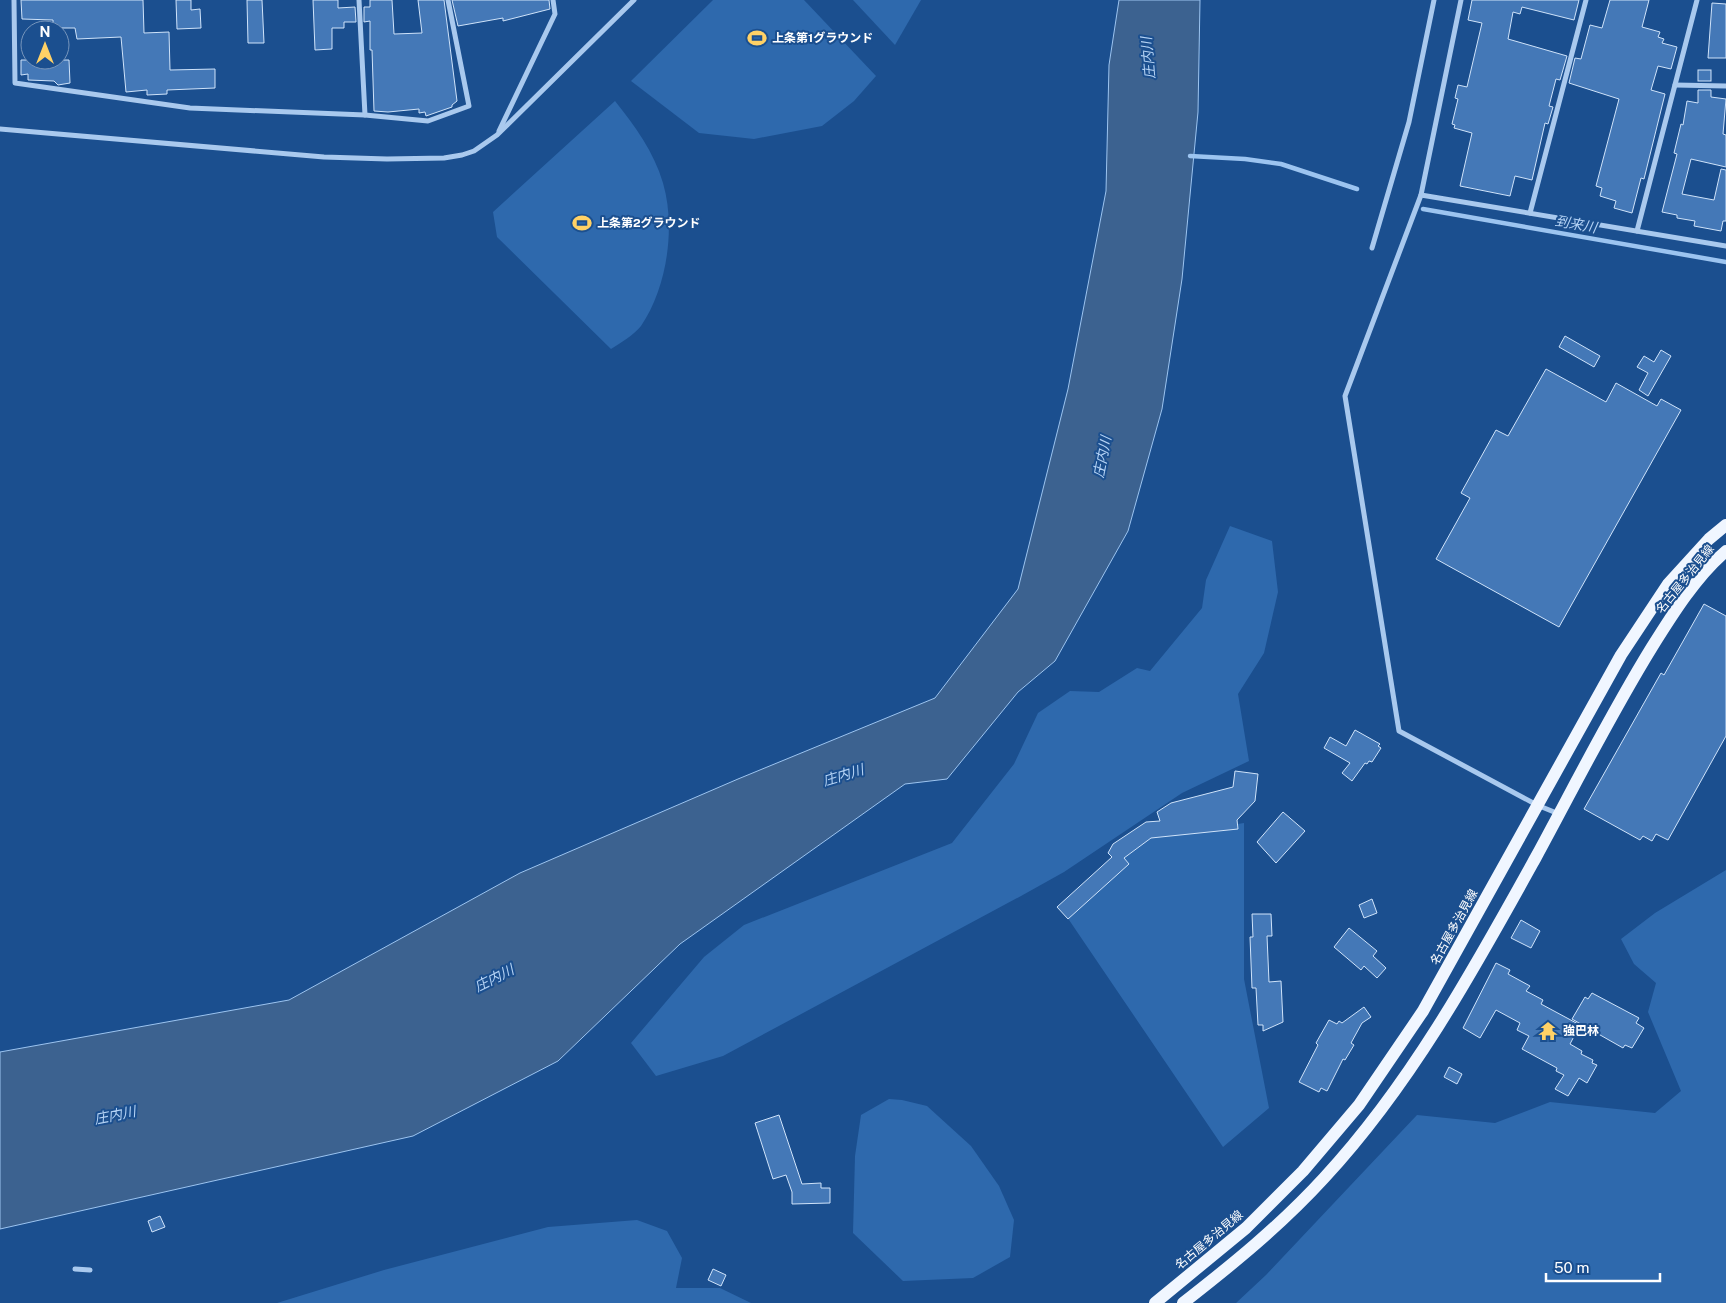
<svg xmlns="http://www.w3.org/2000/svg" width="1726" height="1303" font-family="'Public Sans','Noto Sans JP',sans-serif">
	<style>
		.green { fill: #2e69ad }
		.water { fill: #3c6290; stroke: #9cc4f0 }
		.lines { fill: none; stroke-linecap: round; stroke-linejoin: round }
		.stream { stroke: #9cc4f0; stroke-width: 4.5 }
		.building { fill: #4478b7; stroke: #cfe3fa }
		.minor { stroke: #a9c9ee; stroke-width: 5 }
		.primary { stroke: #f0f6ff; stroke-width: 12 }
		.labels { text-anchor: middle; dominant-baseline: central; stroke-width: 4; stroke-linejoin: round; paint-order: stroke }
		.poi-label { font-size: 12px; font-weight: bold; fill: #fff; stroke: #1b4f8f; text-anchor: start }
		.street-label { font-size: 12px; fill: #fff; stroke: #1b4f8f }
		.water-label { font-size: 14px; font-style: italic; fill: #b5d3f5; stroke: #1b4f8f }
	</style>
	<rect width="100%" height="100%" fill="#1b4f8f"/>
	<!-- green -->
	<g class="green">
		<path d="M713,0H804L876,76L854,101L822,126L754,139L699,133L631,81Z"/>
		<path d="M853,0H921L895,45Z"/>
		<path d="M615,101C635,126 654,152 663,183C676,227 667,288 641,326C634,335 620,343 611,349L497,237L493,212Z"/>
		<path d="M1230,526L1272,541L1278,592L1264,653L1238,694L1249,761L1182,793L1064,872L1021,896L723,1056L656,1076L631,1043L704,957L744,925L952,843L1014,764L1038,713L1070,691L1099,692L1137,668L1150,671L1202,608L1206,580Z"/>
		<path d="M1244,823V979L1269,1108L1223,1147L1065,914L1142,839Z"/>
		<path d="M1726,870V1303H1236L1266,1275L1417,1115L1495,1123L1550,1102L1655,1113L1681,1091L1648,1012L1656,983L1634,964L1621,939L1655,913Z"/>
		<path d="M889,1099L902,1100L927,1106L971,1146L999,1186L1014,1220L1010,1257L973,1278L903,1281L853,1233L855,1156L861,1115Z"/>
		<path d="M637,1220L667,1231L682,1258L676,1288H720L751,1303H277L384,1270L548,1227Z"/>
	</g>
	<!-- water -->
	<path class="water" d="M1119,0H1200L1198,112L1182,279L1162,409L1128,531L1055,661L1018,692L947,779L905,784L680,944L558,1061L413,1136L0,1229V1052L289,1000L520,873L738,779L935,698L1018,589L1068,389L1106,191L1109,65Z"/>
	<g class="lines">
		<!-- stream -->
		<g class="stream">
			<path d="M1190,156L1245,159L1281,164L1357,189"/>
			<path d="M1423,209L1726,262"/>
		</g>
	</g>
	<!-- building -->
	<g class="building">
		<path d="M21,0H143L144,33L169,32L170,70L215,69V88L167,90V94L147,95V90L126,92L121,37L77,39L75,28H53V20L22,19Z"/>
		<path d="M176,0H191V10L200,9L201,28L177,29Z"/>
		<path d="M247,0H262L264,43H248Z"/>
		<path d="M313,0H338V8L355,7L356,22H344V28H332V49L315,50Z"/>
		<path d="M370,0H392L394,34L422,33L418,0H444L457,101L452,105V107L426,116L425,112L419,113V109L388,112L374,111L372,50H370V21L364,22V7H370Z"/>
		<path d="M452,0H549L550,9L503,21V18L458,26Z"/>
		<path d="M1472,0H1579L1574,20L1522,7L1520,14L1513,12L1508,39L1567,56L1560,80L1556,79L1549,106L1553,107L1548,124L1545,123L1532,180L1515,176L1510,196L1460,186L1472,133L1454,128L1455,125L1452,124L1458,99L1455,98L1458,85L1467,87L1482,23L1468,20Z"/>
		<path d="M1610,0H1649L1642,27L1660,32L1658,37L1664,39L1662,43L1677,47L1671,69L1658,66L1651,90L1665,94L1644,179L1641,178L1632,213L1614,208L1616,201L1600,196L1602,188L1596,186L1619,99L1569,83L1575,58L1581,59L1590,25L1602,28Z"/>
		<path d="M1712,3L1726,4V58H1708Z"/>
		<path d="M21,60H69L70,83L58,85L54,81L28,80V74L21,75Z"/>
		<rect x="1698" y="70" width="13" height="11"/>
		<path d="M1698,90H1711V97L1726,99L1723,134L1726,135V167L1691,159L1682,194L1714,200L1721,169L1726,170V221H1723L1721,231L1694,226L1695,221L1677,218V215L1662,212L1677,154L1674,153L1681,124L1683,125L1687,101L1698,103Z"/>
		<path d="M1565,336L1600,356L1594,367L1559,347Z"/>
		<path d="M1661,350L1671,356L1648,396L1639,390L1648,373L1637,367L1644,356L1654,362Z"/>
		<path d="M1546,369L1606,402L1616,383L1657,406L1661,399L1681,410L1559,627L1436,559L1470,498L1461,493L1496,430L1508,436Z"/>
		<path d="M1704,604L1726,616V736L1668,840L1656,834L1652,841L1643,836L1640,840L1584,809L1661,673L1664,675Z"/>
		<path d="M1355,730L1380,744L1378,746L1381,748L1372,762L1369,761L1367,764L1365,763L1352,781L1342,773L1350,763L1324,748L1330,737L1346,746Z"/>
		<path d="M1235,771L1258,774L1255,801L1237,820L1238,829L1151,838L1124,858L1129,864L1068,919L1057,907L1112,857L1108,853L1113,844L1146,822L1160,821L1157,812L1171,803L1233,787Z"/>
		<path d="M1283,812L1305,831L1276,863L1257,842Z"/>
		<path d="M1372,899L1377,913L1364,918L1359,905Z"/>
		<path d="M1252,914H1271L1272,936H1267L1269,982L1281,981L1283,1022L1263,1031V1025H1258L1256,988H1252L1250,937H1253Z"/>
		<path d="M1521,920L1540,931L1531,948L1511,938Z"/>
		<path d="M1349,928L1377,951L1373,956L1386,968L1377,978L1364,966L1361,970L1334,947Z"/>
		<path d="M1496,963L1510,970L1508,974L1530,986L1526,991L1543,1000L1541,1004L1580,1025L1570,1044L1582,1051L1581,1054L1593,1060L1592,1063L1597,1065L1587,1083L1579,1078L1568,1096L1555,1089L1564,1075L1556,1071L1557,1068L1522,1049L1529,1036L1517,1030L1520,1023L1496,1010L1480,1038L1463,1028Z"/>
		<path d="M1592,993L1639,1018L1636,1023L1644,1028L1632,1048L1625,1045L1623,1048L1572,1019L1585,997L1588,999Z"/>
		<path d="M1364,1007L1371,1017L1362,1023L1351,1043L1354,1045L1345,1060L1343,1059L1327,1091L1321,1088L1319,1092L1299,1082L1318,1045L1316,1043L1329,1020L1337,1024L1339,1021L1342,1023Z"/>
		<path d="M1449,1067L1462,1074L1457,1084L1444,1077Z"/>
		<path d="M779,1115L802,1184L821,1183V1188H830V1203L792,1204V1192L786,1175L773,1179L755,1123Z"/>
		<path d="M160,1216L165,1227L152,1232L148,1221Z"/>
		<path d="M713,1269L726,1275L721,1286L708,1280Z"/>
	</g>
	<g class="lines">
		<!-- minor -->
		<g class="minor">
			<path d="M14,0L15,83L190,108L365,115L428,121L469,106L448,0"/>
			<path d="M359,0L365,115"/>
			<path d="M1461,0L1421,195L1726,246"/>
			<path d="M1675,85L1726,86"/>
			<path d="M0,129L324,157L387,159L444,158L462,155L474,151L497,135L634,0"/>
			<path d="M499,131L555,14L553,0"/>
			<path d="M1421,195L1345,396L1399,731L1537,805L1559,814"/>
			<path d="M1530,213L1586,0"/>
			<path d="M1637,231L1697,0"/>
			<path d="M1372,248L1409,122L1434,0"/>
			<path d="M75,1269L90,1270"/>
		</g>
		<!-- primary -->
		<g class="primary">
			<path d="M1155,1303L1246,1228L1303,1171L1359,1105L1423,1011L1621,655L1668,584L1709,539L1726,525"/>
			<path d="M1183,1303C1233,1264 1281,1225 1324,1178C1411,1084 1474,969 1536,857C1574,787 1610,715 1652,647C1672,615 1697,575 1726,551"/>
		</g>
	</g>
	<!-- icons -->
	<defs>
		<g id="stadium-bare" transform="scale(1.5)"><path d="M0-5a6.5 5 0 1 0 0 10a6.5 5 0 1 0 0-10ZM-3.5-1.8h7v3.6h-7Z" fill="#ffd166" stroke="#1b4f8f" stroke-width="2.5" paint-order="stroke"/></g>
		<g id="temple-bare" transform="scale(1.5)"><path d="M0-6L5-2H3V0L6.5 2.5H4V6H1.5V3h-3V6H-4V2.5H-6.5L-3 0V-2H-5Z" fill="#ffd166" stroke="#1b4f8f" stroke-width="2.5" paint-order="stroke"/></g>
	</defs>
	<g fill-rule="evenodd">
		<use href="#stadium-bare" x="757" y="38"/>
		<use href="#stadium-bare" x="582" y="223"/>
		<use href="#temple-bare" x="1548" y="1031"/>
	</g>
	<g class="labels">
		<!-- poi labels -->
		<g class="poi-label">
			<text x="772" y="38">上条第1グラウンド</text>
			<text x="597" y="223">上条第2グラウンド</text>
			<text x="1563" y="1031">強巴林</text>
		</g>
		<!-- street labels -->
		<g class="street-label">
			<text transform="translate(1685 579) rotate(-51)">名古屋多治見線</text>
			<text transform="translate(1454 927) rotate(-61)">名古屋多治見線</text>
			<text transform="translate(1209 1240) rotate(-40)">名古屋多治見線</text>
		</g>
		<!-- water labels -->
		<g class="water-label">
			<text transform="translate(1148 58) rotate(-95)">庄内川</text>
			<text transform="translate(1576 224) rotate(10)">到来川</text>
			<text transform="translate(1102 457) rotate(-79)">庄内川</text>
			<text transform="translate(843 775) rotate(-17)">庄内川</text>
			<text transform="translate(494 978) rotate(-27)">庄内川</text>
			<text transform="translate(115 1115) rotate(-11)">庄内川</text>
		</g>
	</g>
	<!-- north arrow -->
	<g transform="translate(45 45)"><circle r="24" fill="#1b4f8f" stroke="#7695bc"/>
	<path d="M0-4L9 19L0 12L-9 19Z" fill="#ffd166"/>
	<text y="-8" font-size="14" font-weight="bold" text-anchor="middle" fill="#ffffff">N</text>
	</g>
	<!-- scale -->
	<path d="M1546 1273v8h114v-8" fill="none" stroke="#ffffff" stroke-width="2.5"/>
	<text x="1554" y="1273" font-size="15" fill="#ffffff" stroke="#1b4f8f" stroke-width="4" paint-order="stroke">50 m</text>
</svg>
